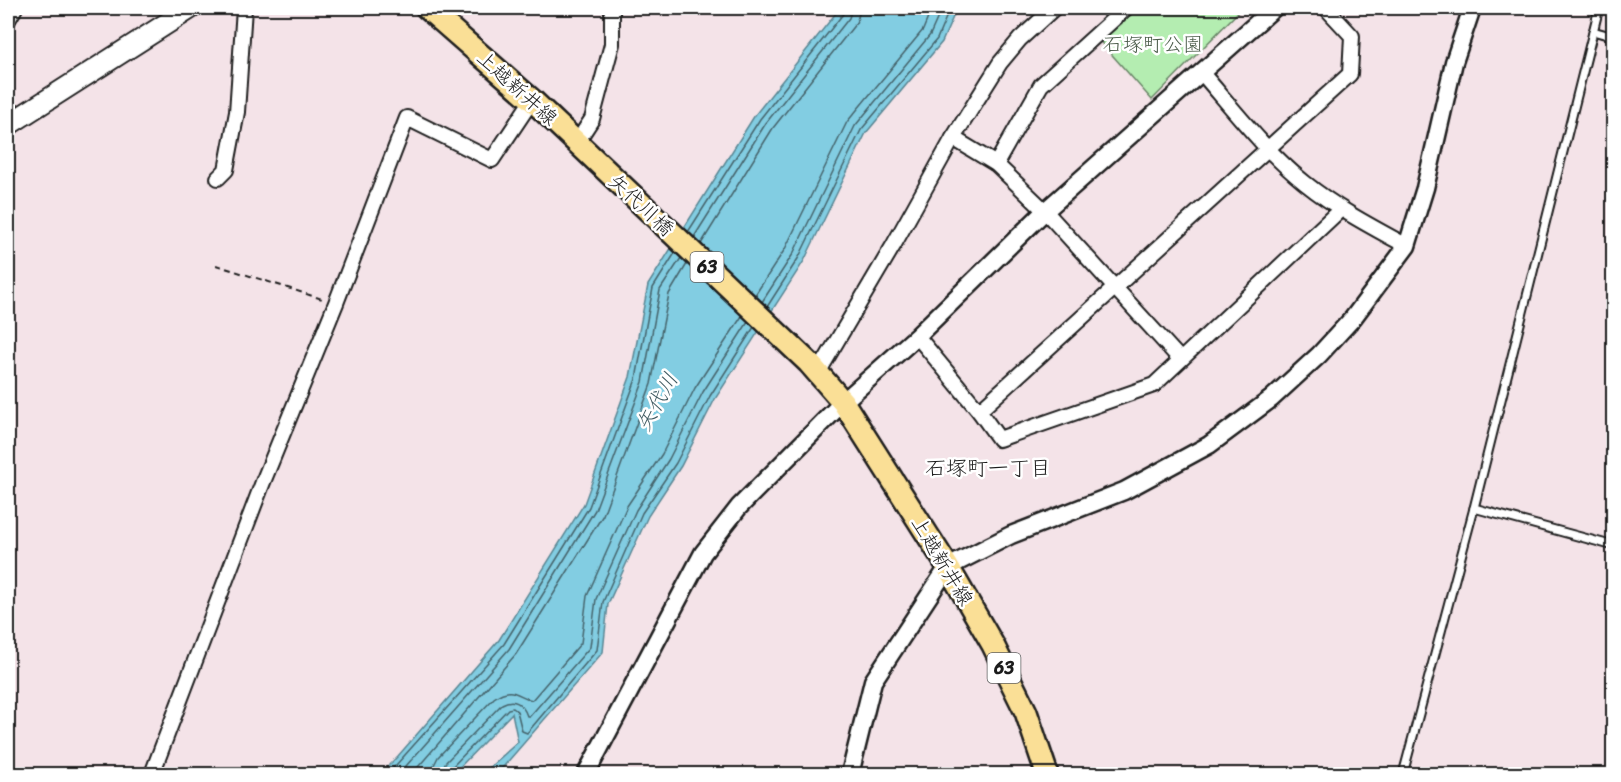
<svg xmlns="http://www.w3.org/2000/svg" width="1621" height="782" font-family="Sriracha,'Klee One',sans-serif">
	<style>
		.green { fill: #b4edb1; stroke: #688466; stroke-width: 1.5 }
		.water { fill: #82cde2; stroke: #598693; stroke-width: 1.5 }
		.lines { fill: none; stroke-linecap: round; stroke-linejoin: round }
		.shore { stroke: #45636b; stroke-width: 1.5 }
		.service-casing { stroke: #1c1c1c; stroke-width: 11 }
		.minor-casing { stroke: #1c1c1c; stroke-width: 18 }
		.tertiary-casing { stroke: #1c1c1c; stroke-width: 21 }
		.secondary-casing { stroke: #1c1c1c; stroke-width: 24 }
		.primary-casing { stroke: #1c1c1c; stroke-width: 26 }
		.path { stroke: #1c1c1c; stroke-width: 2; stroke-dasharray: 6 4.5; stroke-linecap: butt }
		.service { stroke: #fff; stroke-width: 7 }
		.minor { stroke: #fff; stroke-width: 14 }
		.tertiary { stroke: #fff; stroke-width: 16 }
		.secondary { stroke: #fff; stroke-width: 20 }
		.primary { stroke: #fadf96; stroke-width: 21 }
		.labels { text-anchor: middle; dominant-baseline: central; stroke-width: 5; stroke-linejoin: round; paint-order: stroke }
		.shield { fill: #fff; stroke: #606060; stroke-width: 1.5 }
		.shield-label { font-size: 18px; font-weight: bold; fill: #1c1c1c }
		.park-label { font-size: 20px; fill: #4a5b49; stroke: #fff }
		.street-label { font-size: 20px; fill: #1c1c1c; stroke: #fff }
		.water-label { font-size: 21px; font-style: italic; fill: #405a61; stroke: #fff }
		.neighbourhood-label { font-size: 21px; fill: #1c1c1c; stroke: #fff }
	</style>
	<rect width="100%" height="100%" fill="#f4e3e8"/>
	<filter id="ink" filterUnits="userSpaceOnUse"><feTurbulence type="fractalNoise" baseFrequency=".0167" numOctaves="2"/><feDisplacementMap in="SourceGraphic" scale="12" xChannelSelector="R" yChannelSelector="G"/><feConvolveMatrix kernelMatrix="1 2 1 2 8 2 1 2 1" color-interpolation-filters="sRGB"/></filter>
	<g filter="url(#ink)">
		<!-- green -->
		<path class="green" d="M1132,8H1237L1240,10L1152,100L1098,39Z"/>
		<!-- water -->
		<path class="water" d="M840,8H957L942,42L866,133L804,261L715,399L681,466L648,516L608,604L603,652L497,774H482L518,742L512,713L453,774H380L398,756L499,640L584,504L630,377L648,285L755,115Z"/>
		<g class="lines">
			<!-- shore -->
			<g class="shore">
				<path d="M688,232L760,119L843,14L844,8"/>
				<path d="M694,237L766,123L849,18L852,8"/>
				<path d="M701,244L773,128L856,23L861,8"/>
				<path d="M755,295L785,249L847,122L923,30L932,8"/>
				<path d="M762,302L793,254L855,126L930,35L942,8"/>
				<path d="M767,307L799,257L861,130L937,39L950,8"/>
				<path d="M388,774L504,644L589,507L636,379L653,288L675,253"/>
				<path d="M399,774L509,649L595,510L643,382L660,290L681,258"/>
				<path d="M412,774L516,654L603,515L651,384L669,294L687,264"/>
				<path d="M433,774L434,765L438,757L494,698C512,685 517,696 532,700L581,643L587,596L627,506L662,454L695,388L742,316"/>
				<path d="M442,774L445,763L502,704C514,697 523,704 527,716H530L590,647L596,599L636,510L669,459L703,392L748,322"/>
				<path d="M449,774L451,768L508,709L513,708L517,711L522,731L527,733L597,650L603,602L642,513L676,463L710,396L754,327"/>
			</g>
			<!-- service casing -->
			<g class="service-casing">
				<g id="service">
					<path d="M1593,31L1614,37"/>
					<path d="M1474,508L1614,546"/>
					<path d="M1403,774L1474,508L1599,8"/>
				</g>
			</g>
			<!-- minor casing -->
			<g class="minor-casing">
				<g id="minor">
					<path d="M8,20L15,8"/>
					<path d="M1201,72C1234,110 1266,152 1305,183C1336,208 1372,227 1407,246"/>
					<path d="M953,138L996,164L1045,211L1180,359"/>
					<path d="M577,142L592,119L612,44V8"/>
					<path d="M996,164L1041,85L1126,8"/>
					<path d="M218,178L226,170L237,112L244,8"/>
					<path d="M917,336L979,411L999,439L1154,385L1341,209"/>
					<path d="M818,373L893,246L953,138L1000,63L1020,39L1054,8"/>
					<path d="M979,411L1350,74L1352,36L1326,8"/>
					<path d="M152,774L263,482L336,303L407,118L492,160L532,100"/>
				</g>
			</g>
			<!-- tertiary casing -->
			<g class="tertiary-casing">
				<g id="tertiary">
					<path d="M586,774L703,553L739,507L843,402L917,336L1045,211L1274,8"/>
					<path d="M850,774L873,681L948,567L1011,535L1124,491L1209,445L1271,399L1319,355L1353,318L1407,246L1425,188L1454,62L1472,8"/>
				</g>
			</g>
			<!-- secondary casing -->
			<g class="secondary-casing">
				<path id="secondary" d="M8,125L191,8"/>
			</g>
			<!-- primary casing -->
			<g class="primary-casing">
				<path id="primary" d="M427,8L532,100L809,363L843,402L948,567L993,645L1026,712L1047,774"/>
			</g>
			<!-- path -->
			<path class="path" d="M216,265L322,299"/>
			<!-- service -->
			<use href="#service" class="service"/>
			<!-- minor -->
			<use href="#minor" class="minor"/>
			<!-- tertiary -->
			<use href="#tertiary" class="tertiary"/>
			<!-- secondary -->
			<use href="#secondary" class="secondary"/>
			<!-- primary -->
			<use href="#primary" class="primary"/>
		</g>
	</g>
	<g class="labels">
		<!-- shield labels -->
		<g class="shield">
			<rect x="690.5" y="252" width="33" height="30" rx="4.5"/>
			<rect x="987.5" y="653" width="33" height="30" rx="4.5"/>
		</g>
		<g class="shield-label">
			<text x="707" y="267">63</text>
			<text x="1004" y="668">63</text>
		</g>
		<!-- park labels -->
		<g class="park-label">
			<text x="1153" y="44">石塚町公園</text>
		</g>
		<!-- street labels -->
		<g class="street-label">
			<text transform="translate(517 88) rotate(42)">上越新井線</text>
			<text transform="translate(641 205) rotate(43)">矢代川橋</text>
			<text transform="translate(942 561) rotate(59)">上越新井線</text>
		</g>
		<!-- water labels -->
		<g class="water-label">
			<text transform="translate(657 402) rotate(-61)">矢代川</text>
		</g>
		<!-- neighbourhood labels -->
		<g class="neighbourhood-label">
			<text x="988" y="468">石塚町一丁目</text>
		</g>
	</g>
	<!-- margin -->
	<rect width="1621" height="782" fill="none" stroke="#fff" stroke-width="30"/>
	<rect x="15" y="15" width="1591" height="752" fill="none" stroke="#1c1c1c" stroke-width="2" filter="url(#ink)"/>
</svg>
